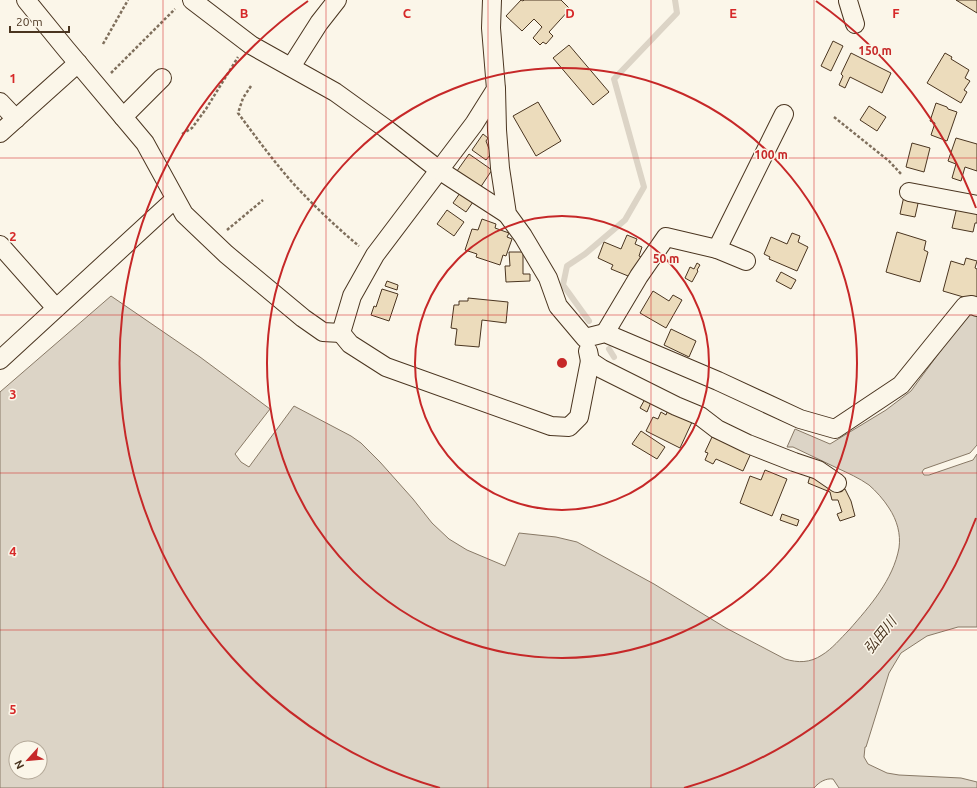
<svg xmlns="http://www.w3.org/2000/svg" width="977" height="788" font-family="Ubuntu,'Noto Sans JP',sans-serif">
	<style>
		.water { fill: #dcd4c6; stroke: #887966; fill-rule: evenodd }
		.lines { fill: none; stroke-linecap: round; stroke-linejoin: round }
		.stream { stroke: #dcd4c6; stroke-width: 6 }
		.building { fill: #ecdcbc; stroke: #4a3520 }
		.minor-casing { stroke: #4a3520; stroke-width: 20 }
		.path { stroke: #7f6f5c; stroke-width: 2.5; stroke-dasharray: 3 2; stroke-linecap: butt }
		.minor { stroke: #fbf6e9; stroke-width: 18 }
		.grid { fill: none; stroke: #d62828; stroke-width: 1; stroke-opacity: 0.55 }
		.ring { fill: none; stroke: #c62828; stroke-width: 2 }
		.labels { text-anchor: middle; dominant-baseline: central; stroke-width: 3; stroke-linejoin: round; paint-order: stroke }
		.water-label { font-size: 14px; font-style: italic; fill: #4a3520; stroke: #fbf6e9 }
		.grid-label { font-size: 13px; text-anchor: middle; font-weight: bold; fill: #d62828; stroke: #fbf6e9; stroke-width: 3; stroke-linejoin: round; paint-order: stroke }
		.centre { fill: #c62828; stroke: #fbf6e9; stroke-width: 2 }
		.ring-label { font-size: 12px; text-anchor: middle; font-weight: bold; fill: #c62828; stroke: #fbf6e9; stroke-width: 3; stroke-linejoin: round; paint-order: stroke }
	</style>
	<rect width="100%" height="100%" fill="#fbf6e9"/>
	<!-- water -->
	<path class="water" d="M111,296L200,357L270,409L235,454L241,462L249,467L294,406L351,436L361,443L380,462L413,499L432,523L449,539L467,550L505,566L519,533L556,537L577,542L654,584L726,628L785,659C798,663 810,663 822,655C832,649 841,638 849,630C870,606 893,580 899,548C901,534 897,520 889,508C884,500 876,491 869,485C859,478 848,473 837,468C822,461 808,454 793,447H787L795,429L830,444L886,410L911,391L967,315L971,313L977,315V445L970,453L924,469L922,472L924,475H929L964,463L973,460L977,454V627H958L927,636L901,653L889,673L866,747H865L864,757L868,764L887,773L899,775L961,778L977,782V788H839L833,779C826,778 819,782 814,788H0V392ZM16,748H40V772H16Z"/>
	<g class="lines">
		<!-- stream -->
		<g class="stream">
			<path d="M589,321L563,285L567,266L585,254L625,220L644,187L614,79L677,13L675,0"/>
			<path d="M609,349L614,357"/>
		</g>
	</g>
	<!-- building -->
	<g class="building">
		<path d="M521,0L523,1L524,0H561L570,9L549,32L553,36L546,44L543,42L540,45L533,38L542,27L534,19L522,31L506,16Z"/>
		<path d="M956,0H977V13Z"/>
		<path d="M833,41L843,46L831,71L821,66Z"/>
		<path d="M569,45L609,92L593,105L553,58Z"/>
		<path d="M851,53L891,73L882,93L850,77L845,88L839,85L843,76L841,74Z"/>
		<path d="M945,53L952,57L951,59L969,70L965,78L970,81L964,90L967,92L961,103L927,83Z"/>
		<path d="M538,102L561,141L536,156L513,116Z"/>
		<path d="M936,103L947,107L948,109L957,112L947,141L931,135L935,123L930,121Z"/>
		<path d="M869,106L886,117L877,131L860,120Z"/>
		<path d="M483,134L488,138L486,141L491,154L486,160L472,150Z"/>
		<path d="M956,138L977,144V171L965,167L961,181L952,178L956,164L948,161Z"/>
		<path d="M912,143L930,148L924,172L906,167Z"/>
		<path d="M469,154L492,170L480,188L457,171Z"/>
		<path d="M460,193L473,202L466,212L453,203Z"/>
		<path d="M904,196L919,199L915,217L900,214Z"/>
		<path d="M957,207L977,212V223H975L973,232L952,228Z"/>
		<path d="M447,210L464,222L454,236L437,224Z"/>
		<path d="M482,219L496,224L495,228L509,233L507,237L512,239L506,256L503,255L500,265L476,257L477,254L465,250L472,229L478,230Z"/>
		<path d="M897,232L926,241L924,250L928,252L920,282L886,272Z"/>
		<path d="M792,233L800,236L798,242L808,247L797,271L769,259L770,257L764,254L771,237L787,244Z"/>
		<path d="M627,235L637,239L635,244L642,247L639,256L641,257L633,278L611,269L613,265L598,258L604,242L621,249Z"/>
		<path d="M509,252H523V274H530V281L506,282L505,266H510Z"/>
		<path d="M966,258L977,261L975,268L977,269V301L943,291L951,261L964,265Z"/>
		<path d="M697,263L700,265L697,270L698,271L692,282L685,278L690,267L694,269Z"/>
		<path d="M781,272L796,280L791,289L776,281Z"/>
		<path d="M387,281L398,285L397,290L385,286Z"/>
		<path d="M382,289L398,294L389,321L371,315L374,306L376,307Z"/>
		<path d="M653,291L669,301L673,295L682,300L666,328L640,313Z"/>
		<path d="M468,298L508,302L506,323L482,320L479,347L455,345L457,329L451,328L454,305H459V301H468Z"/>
		<path d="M671,329L696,341L689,357L664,345Z"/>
		<path d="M645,399L651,402L647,412L640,408Z"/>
		<path d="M668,410L692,422L680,448L646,431L653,417L658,419L661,412L666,415Z"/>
		<path d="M641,431L665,447L657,459L632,444Z"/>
		<path d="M712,437L752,451L743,471L716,459L713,464L705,460L708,453L705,452Z"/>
		<path d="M765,470L787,479L772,516L740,503L750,476L761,480Z"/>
		<path d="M810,476L838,490L845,489L851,501L855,516L840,521L837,514L842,512L838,500H832L830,492L808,483Z"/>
		<path d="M782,514L799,520L797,526L780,520Z"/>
	</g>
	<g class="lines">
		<!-- minor casing -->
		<g class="minor-casing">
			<g id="minor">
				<path d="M26,0L66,49L145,143L184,214L226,254L303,318L323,332L341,333L352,296L375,255L474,124L496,89L491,28L492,0"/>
				<path d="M192,0L251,45L335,92L385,128L439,170L507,214"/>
				<path d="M848,0V1L855,24"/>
				<path d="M291,67L319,23L337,0"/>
				<path d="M496,89L497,130L500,168L507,214L523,236L548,278L558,306L585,338L605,333L718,381L800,419L835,429L901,385L965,306L972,305L977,307"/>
				<path d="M0,102L16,119"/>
				<path d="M123,117L162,78"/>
				<path d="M0,133L78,63"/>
				<path d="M909,192L977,205"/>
				<path d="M0,245L56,308"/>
				<path d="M717,249L784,114"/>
				<path d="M341,333L350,344L386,367L551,426L569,427L579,417L590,361"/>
				<path d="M605,333L639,276L666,237L717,249L746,261"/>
				<path d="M588,351L590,361L602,369L676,406L700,416L717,429L748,444L794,462L818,470L837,483"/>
				<path d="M0,360L175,199"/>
			</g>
		</g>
		<!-- path -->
		<g class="path">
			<path d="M103,44L128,0"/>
			<path d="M111,73L175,9"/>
			<path d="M251,86L243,98L238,113C255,136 272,159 291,181C312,204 335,226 359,246"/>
			<path d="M834,117L889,161L902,175"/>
			<path d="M182,134L192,128L206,109L238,57"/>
			<path d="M227,230L263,200"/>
		</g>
		<!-- minor -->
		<use href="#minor" class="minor"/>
	</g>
	<!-- grid -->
	<path class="grid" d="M163,0V788M326,0V788M488,0V788M651,0V788M814,0V788M0,158H977M0,315H977M0,473H977M0,630H977"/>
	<!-- distance rings -->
	<g class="ring">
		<circle cx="562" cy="363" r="147"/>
		<circle cx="562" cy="363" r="295"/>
		<path d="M976 518A442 442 0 0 1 684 788M440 788A442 442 0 0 1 308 1M816 1A442 442 0 0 1 976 208"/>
	</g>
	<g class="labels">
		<!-- water labels -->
		<g class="water-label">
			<text transform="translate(880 635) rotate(-51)">弘田川</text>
		</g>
	</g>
	<g class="grid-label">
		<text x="244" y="18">B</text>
		<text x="407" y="18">C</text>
		<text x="570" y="18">D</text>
		<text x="733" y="18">E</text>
		<text x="896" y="18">F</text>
		<text x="13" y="83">1</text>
		<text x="13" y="241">2</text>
		<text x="13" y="399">3</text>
		<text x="13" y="556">4</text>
		<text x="13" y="714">5</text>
	</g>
	<circle cx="562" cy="363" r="6" class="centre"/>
	<g class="ring-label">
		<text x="875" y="55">150 m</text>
		<text x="771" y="159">100 m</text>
		<text x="666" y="263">50 m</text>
	</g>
	<!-- north arrow -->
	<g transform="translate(28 760) rotate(243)"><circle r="19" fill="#fbf6e9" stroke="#b4a999"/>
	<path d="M0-3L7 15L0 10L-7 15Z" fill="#c62828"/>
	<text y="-6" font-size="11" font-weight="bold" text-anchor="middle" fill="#4a3520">N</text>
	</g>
	<!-- scale -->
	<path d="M10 26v6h59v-6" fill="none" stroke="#4a3520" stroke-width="2"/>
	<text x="16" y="26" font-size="12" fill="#4a3520" stroke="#fbf6e9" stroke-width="3" paint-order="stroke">20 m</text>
</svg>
